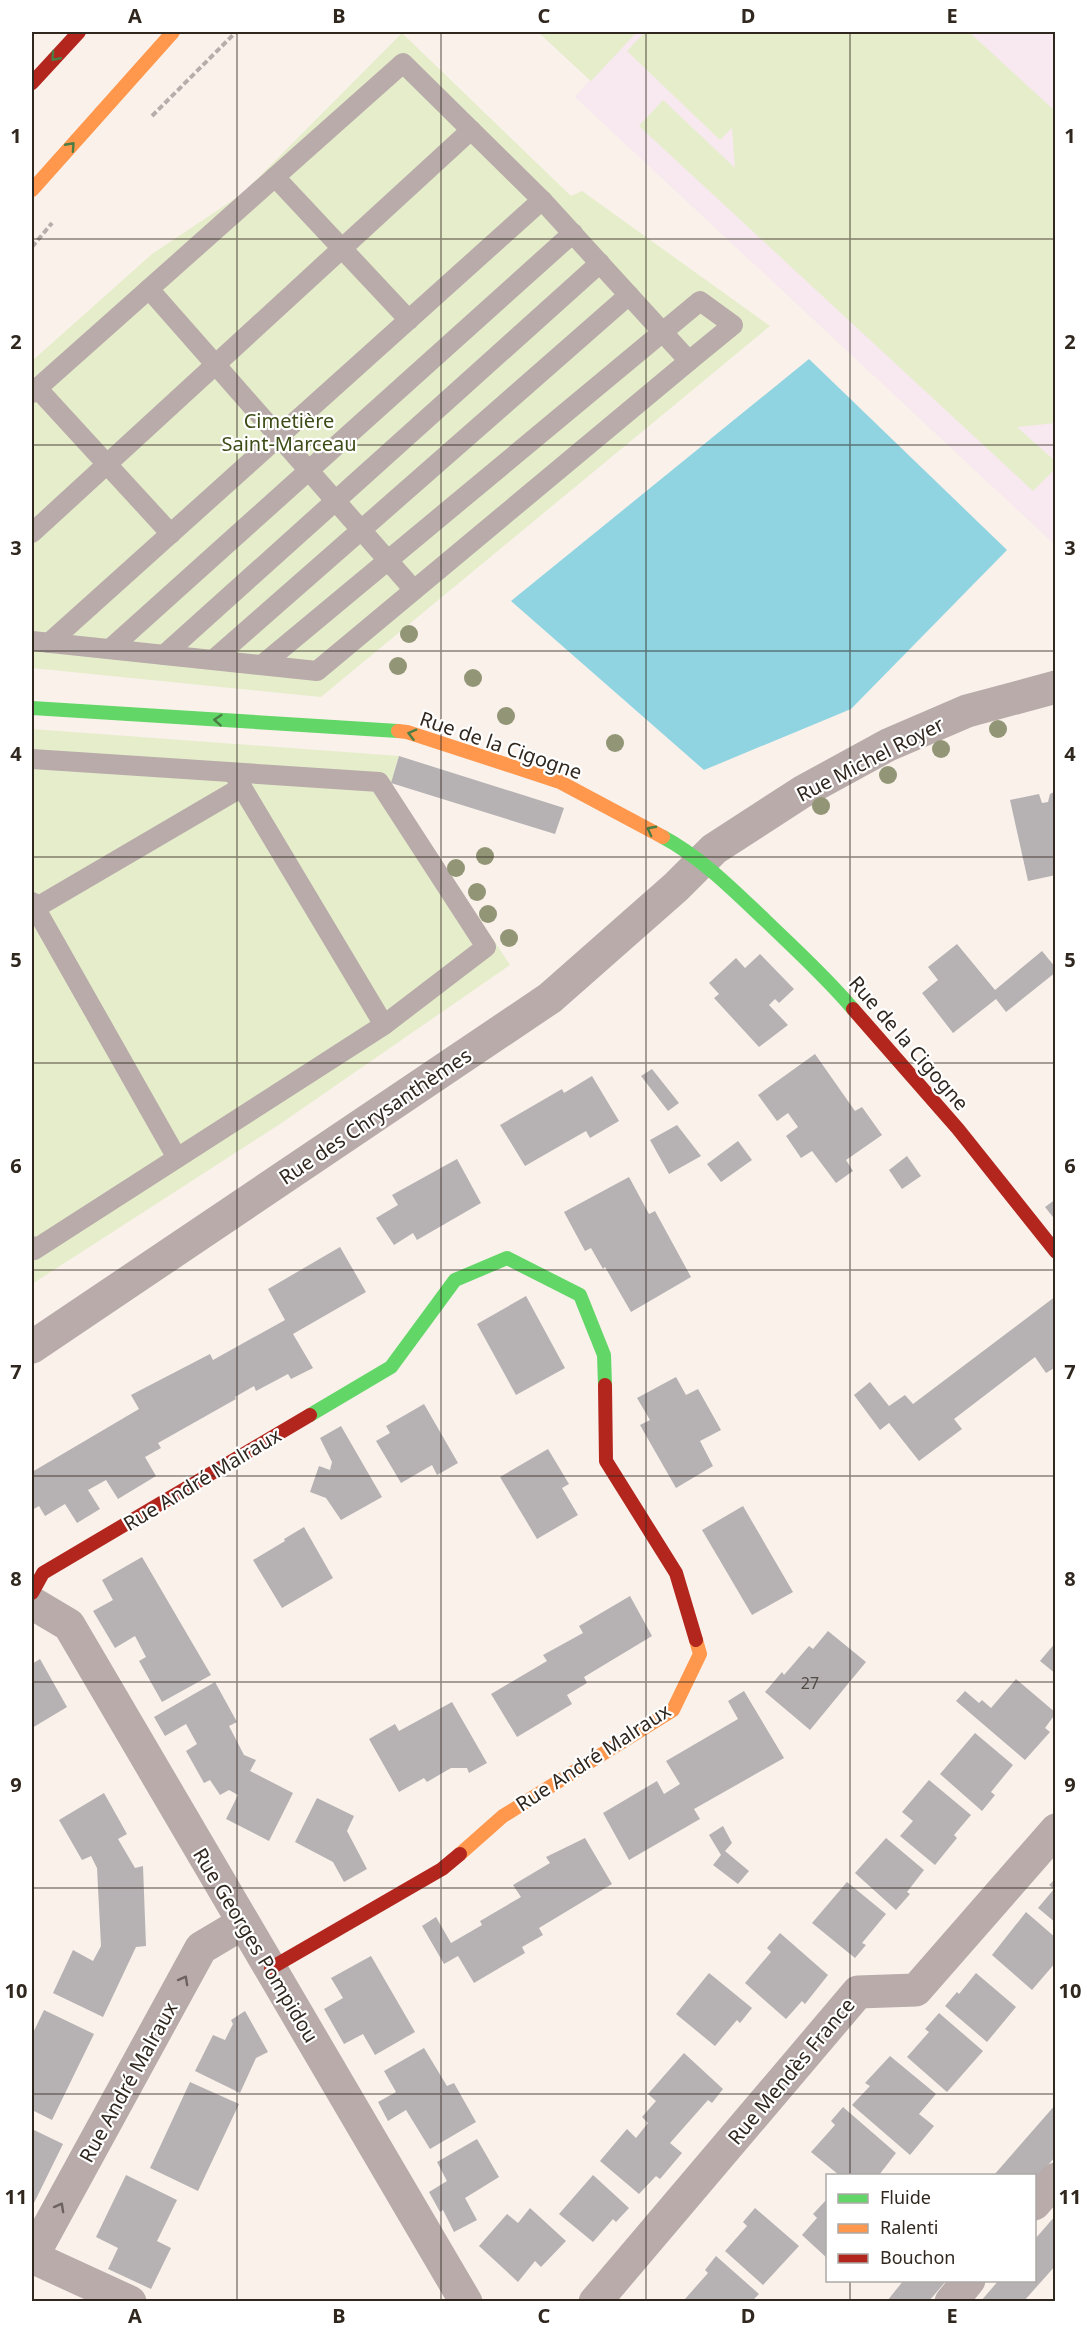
<svg xmlns="http://www.w3.org/2000/svg" width="1087" height="2333" font-family="'Noto Sans',sans-serif">
	<style>
		.education { fill: #f7e9ef }
		.green { fill: #e6edcb }
		.water { fill: #90d4e2 }
		.building { fill: #b6b2b4 }
		.lines { fill: none; stroke-linecap: round; stroke-linejoin: round }
		.path { stroke: #b7adab; stroke-width: 4; stroke-dasharray: 6 3; stroke-linecap: butt }
		.lane { stroke: #b8abaa; stroke-width: 20 }
		.street { stroke: #b8abaa; stroke-width: 33 }
		.fast { stroke: #63d668; stroke-width: 14 }
		.slow { stroke: #ff974d; stroke-width: 14 }
		.jam { stroke: #b3261e; stroke-width: 14 }
		.tree { fill: #929676 }
		.oneway { stroke: #4a7e44 }
		.oneway2 { stroke: #6d625e }
		.grid { fill: none; stroke: #30271f; stroke-width: 1.5; stroke-opacity: 0.55 }
		.labels { text-anchor: middle; dominant-baseline: central; stroke-width: 4.5; stroke-linejoin: round; paint-order: stroke }
		.number-label { font-size: 16px; fill: #524a44 }
		.park-label { font-size: 20px; fill: #3d4c17; stroke: #fff }
		.street-label { font-size: 20px; fill: #30271f; stroke: #fff }
		.neatline { fill: none; stroke: #30271f; stroke-width: 2 }
		.grid-label { font-size: 20px; text-anchor: middle; font-weight: bold; fill: #30271f }
	</style>
	<rect width="100%" height="100%" fill="#f9f1ea"/>
	<!-- education -->
	<path class="education" d="M538,32H1055V545L575,97L590,80Z"/>
	<!-- green -->
	<g class="green">
		<path d="M538,32H637L591,81Z"/>
		<path d="M645,32H969L1055,111V423L1017,427L1055,461V469L1033,491L639,126L663,100L735,168L732,128L720,140L627,51Z"/>
		<path d="M402,33L571,196L582,191L770,326L321,697L32,668V361L152,254L242,194Z"/>
		<path d="M32,729L399,756L391,784L510,965L280,1124L32,1284Z"/>
	</g>
	<!-- water -->
	<path class="water" d="M809,359L1007,550L851,709L704,770L511,601Z"/>
	<!-- building -->
	<g class="building">
		<path d="M399,756L564,808L555,834L391,783Z"/>
		<path d="M1056,791V875L1028,881L1010,800L1039,794L1042,803L1048,802L1050,794Z"/>
		<path d="M957,944L995,990L1042,951L1056,968V972L1006,1012L996,999L953,1033L922,993L938,980L928,967Z"/>
		<path d="M760,954L794,989L779,1003L775,999L769,1005L788,1025L759,1047L714,998L719,994L709,983L736,958L745,968Z"/>
		<path d="M815,1054L855,1111L862,1107L882,1135L846,1160L853,1171L836,1183L812,1151L801,1158L786,1136L798,1127L788,1113L777,1121L758,1095Z"/>
		<path d="M652,1069L679,1103L668,1111L641,1076Z"/>
		<path d="M592,1076L619,1121L590,1138L586,1131L525,1166L500,1125L562,1089L564,1093Z"/>
		<path d="M677,1125L701,1156L669,1174L650,1140Z"/>
		<path d="M738,1141L752,1160L721,1182L707,1164Z"/>
		<path d="M907,1156L921,1176L902,1189L889,1170Z"/>
		<path d="M457,1159L481,1203L417,1240L413,1233L394,1245L376,1218L398,1205L392,1195Z"/>
		<path d="M629,1177L649,1214L655,1211L691,1277L631,1312L605,1267L603,1269L591,1248L585,1251L564,1212Z"/>
		<path d="M1056,1199V1221L1045,1207Z"/>
		<path d="M340,1247L366,1292L293,1334L313,1368L291,1379L288,1374L256,1391L254,1386L235,1397L236,1399L158,1443L161,1448L145,1457L156,1476L118,1499L106,1480L88,1490L100,1509L77,1523L65,1504L45,1516L39,1506L32,1510V1472L139,1409L131,1395L210,1354L213,1360L285,1320L268,1289Z"/>
		<path d="M526,1296L565,1368L516,1395L477,1324Z"/>
		<path d="M1056,1296V1367L1046,1373L1035,1357L954,1419L962,1429L919,1461L889,1423L880,1430L854,1395L870,1382L889,1406L905,1395L913,1404Z"/>
		<path d="M676,1377L686,1395L698,1389L721,1430L700,1441L713,1466L676,1488L640,1425L650,1420L637,1398Z"/>
		<path d="M424,1404L458,1463L437,1475L432,1465L401,1483L376,1441L390,1433L386,1426Z"/>
		<path d="M341,1426L382,1497L341,1520L326,1498L310,1492L319,1466L330,1470L332,1462L320,1438Z"/>
		<path d="M548,1449L569,1484L562,1488L578,1515L537,1539L500,1477Z"/>
		<path d="M743,1506L793,1592L752,1615L702,1530Z"/>
		<path d="M304,1527L333,1578L282,1608L253,1560L285,1541L284,1539Z"/>
		<path d="M142,1557L211,1675L162,1702L139,1661L146,1657L135,1636L115,1648L93,1611L113,1600L102,1580Z"/>
		<path d="M630,1596L652,1636L584,1677L587,1683L567,1695L572,1704L517,1737L491,1694L547,1661L543,1655L583,1633L579,1626Z"/>
		<path d="M828,1631L866,1662L810,1730L765,1692L782,1672L784,1675L809,1646L813,1649Z"/>
		<path d="M1056,1642V1674L1040,1661Z"/>
		<path d="M40,1659L67,1707L32,1728V1664Z"/>
		<path d="M1016,1679L1056,1713L1045,1728L1050,1732L1025,1760L956,1701L965,1691L979,1703L982,1700L991,1708Z"/>
		<path d="M215,1682L237,1722L229,1726L244,1755L256,1760L250,1771L293,1793L269,1841L226,1819L238,1795L229,1790L220,1795L210,1780L204,1783L186,1751L197,1744L186,1724L165,1736L154,1717Z"/>
		<path d="M744,1691L784,1758L694,1809L700,1819L629,1860L603,1813L657,1781L664,1794L680,1784L666,1761L738,1719L728,1701Z"/>
		<path d="M452,1702L487,1763L469,1773L467,1768H451L427,1782L424,1778L399,1792L369,1739L395,1724L399,1731Z"/>
		<path d="M975,1733L1013,1765L991,1792L995,1795L982,1811L940,1774Z"/>
		<path d="M929,1780L971,1815L954,1835L957,1838L935,1865L900,1836L913,1821L902,1812Z"/>
		<path d="M104,1793L127,1834L118,1839L135,1868L143,1866L146,1946L136,1947L103,2017L53,1993L73,1950L93,1961L101,1946L97,1868L91,1856L82,1860L59,1820Z"/>
		<path d="M317,1798L354,1816L347,1831L367,1869L344,1882L333,1862L295,1842Z"/>
		<path d="M723,1826L732,1843L725,1851L749,1871L738,1884L713,1865L721,1855L709,1835Z"/>
		<path d="M585,1838L612,1884L539,1928L543,1935L522,1947L525,1953L474,1983L458,1956L444,1964L422,1926L436,1917L451,1943L482,1925L480,1921L521,1897L513,1885L550,1863L546,1857Z"/>
		<path d="M886,1838L924,1870L907,1892L910,1894L896,1910L855,1873Z"/>
		<path d="M1056,1878V1923L1038,1908L1054,1889L1049,1885Z"/>
		<path d="M847,1882L886,1914L862,1943L866,1945L855,1958L812,1923Z"/>
		<path d="M1026,1912L1056,1938V1962L1032,1990L992,1955Z"/>
		<path d="M780,1933L828,1975L805,2004L802,2001L786,2019L745,1983L771,1952L767,1948Z"/>
		<path d="M371,1956L415,2032L375,2055L363,2034L344,2044L324,2009L343,1998L331,1978Z"/>
		<path d="M709,1973L752,2008L740,2023L737,2020L715,2046L676,2014Z"/>
		<path d="M976,1973L1016,2007L987,2042L945,2006L957,1992L959,1994Z"/>
		<path d="M44,2010L94,2034L52,2120L32,2110V2035Z"/>
		<path d="M245,2011L268,2052L256,2058L240,2093L195,2071L213,2035L225,2040L233,2024L231,2020Z"/>
		<path d="M939,2013L983,2051L947,2092L907,2057L929,2032L925,2029Z"/>
		<path d="M424,2048L447,2086L454,2083L476,2122L430,2149L406,2110L388,2121L378,2102L396,2092L384,2071Z"/>
		<path d="M684,2053L723,2089L712,2103L708,2100L670,2143L682,2153L660,2179L656,2176L639,2194L600,2161L627,2129L636,2138L648,2123L642,2117L656,2101L648,2094Z"/>
		<path d="M890,2056L936,2094L919,2114L934,2126L910,2155L852,2105L870,2086L865,2083Z"/>
		<path d="M190,2082L239,2104L198,2191L150,2168Z"/>
		<path d="M1056,2104V2156L1035,2180V2175H994Z"/>
		<path d="M843,2107L896,2153L879,2175H839L811,2152L835,2125L831,2121Z"/>
		<path d="M32,2129L63,2144L32,2207Z"/>
		<path d="M477,2139L499,2177L465,2198L477,2220L454,2232L443,2210L440,2212L429,2192L447,2181L437,2162Z"/>
		<path d="M126,2175L177,2200L157,2241L171,2248L151,2289L108,2269L118,2248L96,2237Z"/>
		<path d="M593,2175L629,2208L616,2222L613,2219L593,2242L559,2214Z"/>
		<path d="M828,2198V2259L802,2235L817,2218L813,2214Z"/>
		<path d="M530,2208L566,2241L541,2267L535,2261L518,2282L479,2246L507,2214L518,2223Z"/>
		<path d="M755,2208L799,2246L763,2285L725,2251L747,2226L743,2222Z"/>
		<path d="M1056,2215V2265L1024,2301H981L999,2280H1035V2239Z"/>
		<path d="M716,2256L759,2294L752,2301H689L685,2299L708,2273L705,2270Z"/>
		<path d="M904,2280H947L929,2301H887Z"/>
	</g>
	<g class="lines">
		<!-- path -->
		<g class="path">
			<path d="M152,116L236,32"/>
			<path d="M32,247L52,223"/>
		</g>
		<!-- lane -->
		<g class="lane">
			<path d="M275,177L409,320"/>
			<path d="M149,289L414,590"/>
			<path d="M37,388L171,534"/>
			<path d="M32,393L403,63L542,200L689,361L317,671L32,641"/>
			<path d="M32,533L471,130"/>
			<path d="M49,643L542,200"/>
			<path d="M110,649L573,233"/>
			<path d="M164,655L600,263"/>
			<path d="M213,660L629,295"/>
			<path d="M262,665L700,301L733,325L689,361"/>
			<path d="M32,759L379,782L486,947L384,1025L34,1250L32,1246"/>
			<path d="M234,774L384,1025"/>
			<path d="M32,902L177,1158"/>
			<path d="M32,910L242,787"/>
		</g>
		<!-- street -->
		<g class="street">
			<path d="M32,1347L550,998L676,887L714,849L802,792L888,745L967,711L1056,687"/>
			<path d="M32,1603L69,1625L466,2302"/>
			<path d="M1034,2204L1056,2179"/>
			<path d="M32,2257L201,1948L243,1923"/>
			<path d="M32,2259V2257L130,2302"/>
			<path d="M595,2302L858,1992L916,1990L1056,1830"/>
			<path d="M951,2302L969,2280"/>
		</g>
		<!-- fast -->
		<g class="fast">
			<path d="M32,708L398,731"/>
			<path d="M663,837C702,858 734,891 766,921C796,950 826,977 853,1009"/>
			<path d="M310,1415L391,1367L455,1280L507,1258L580,1295L604,1355L605,1385"/>
		</g>
		<!-- slow -->
		<g class="slow">
			<path d="M32,190L173,32"/>
			<path d="M398,731L407,732L560,782L663,837"/>
			<path d="M460,1854L503,1816L673,1710L700,1654L696,1640"/>
		</g>
		<!-- jam -->
		<g class="jam">
			<path d="M32,83L79,32"/>
			<path d="M853,1009L958,1129L1056,1252"/>
			<path d="M605,1385L606,1461L676,1573L696,1640"/>
			<path d="M32,1593L43,1573L310,1415"/>
			<path d="M271,1968L442,1869L460,1854"/>
		</g>
	</g>
	<!-- trees -->
	<g class="tree">
		<circle cx="409" cy="634" r="9"/>
		<circle cx="398" cy="666" r="9"/>
		<circle cx="473" cy="678" r="9"/>
		<circle cx="506" cy="716" r="9"/>
		<circle cx="998" cy="729" r="9"/>
		<circle cx="615" cy="743" r="9"/>
		<circle cx="941" cy="749" r="9"/>
		<circle cx="888" cy="775" r="9"/>
		<circle cx="821" cy="806" r="9"/>
		<circle cx="485" cy="856" r="9"/>
		<circle cx="456" cy="868" r="9"/>
		<circle cx="477" cy="892" r="9"/>
		<circle cx="488" cy="914" r="9"/>
		<circle cx="509" cy="938" r="9"/>
	</g>
	<!-- one-way arrows -->
	<defs><path id="oneway-chevron" d="M-2-3.5L2.5 0L-2 3.5" fill="none" stroke-width="1.6" stroke-linecap="round" stroke-linejoin="round" transform="scale(1.5)"/></defs>
	<g class="oneway">
		<use href="#oneway-chevron" transform="translate(55 57) rotate(132)"/>
		<use href="#oneway-chevron" transform="translate(71 146) rotate(-48)"/>
		<use href="#oneway-chevron" transform="translate(218 720) rotate(-176)"/>
		<use href="#oneway-chevron" transform="translate(412 734) rotate(-165)"/>
		<use href="#oneway-chevron" transform="translate(651 830) rotate(-152)"/>
	</g>
	<g class="oneway2">
		<use href="#oneway-chevron" transform="translate(184 1980) rotate(-61)"/>
		<use href="#oneway-chevron" transform="translate(60 2207) rotate(-61)"/>
	</g>
	<!-- grid -->
	<path class="grid" d="M237,32V2302M441,32V2302M646,32V2302M850,32V2176M32,239H1056M32,445H1056M32,651H1056M32,857H1056M32,1063H1056M32,1270H1056M32,1476H1056M32,1682H1056M32,1888H1056M32,2094H1056M850,2280V2302"/>
	<g class="labels">
		<!-- number labels -->
		<g class="number-label">
			<text x="810" y="1683">27</text>
		</g>
		<!-- park labels -->
		<g class="park-label">
			<text x="289" y="420">Cimetière<tspan x="289" dy="23">Saint-Marceau</tspan></text>
		</g>
		<!-- street labels -->
		<g class="street-label">
			<text transform="translate(501 745) rotate(19)">Rue de la Cigogne</text>
			<text transform="translate(870 759) rotate(-27)">Rue Michel Royer</text>
			<text transform="translate(909 1043) rotate(49)">Rue de la Cigogne</text>
			<text transform="translate(375 1116) rotate(-34)">Rue des Chrysanthèmes</text>
			<text transform="translate(202 1479) rotate(-31)">Rue André Malraux</text>
			<text transform="translate(593 1757) rotate(-33)">Rue André Malraux</text>
			<text transform="translate(256 1945) rotate(59)">Rue Georges Pompidou</text>
			<text transform="translate(791 2071) rotate(-50)">Rue Mendès France</text>
			<text transform="translate(128 2082) rotate(-61)">Rue André Malraux</text>
		</g>
	</g>
	<!-- border -->
	<rect width="1087" height="2333" fill="none" stroke="#ffffff" stroke-width="66"/>
	<!-- legend -->
	<rect x="826" y="2174" width="210" height="108" fill="#ffffff" stroke="#aca9a5" stroke-width="1.5"/>
	<rect x="838" y="2194" width="30" height="9" fill="#63d668" stroke="#aca9a5" stroke-width="1.5"/>
	<text x="880" y="2204" font-size="18" fill="#30271f">Fluide</text>
	<rect x="838" y="2224" width="30" height="9" fill="#ff974d" stroke="#aca9a5" stroke-width="1.5"/>
	<text x="880" y="2234" font-size="18" fill="#30271f">Ralenti</text>
	<rect x="838" y="2254" width="30" height="9" fill="#b3261e" stroke="#aca9a5" stroke-width="1.5"/>
	<text x="880" y="2264" font-size="18" fill="#30271f">Bouchon</text>
	<rect x="33" y="33" width="1021" height="2267" class="neatline"/>
	<g class="grid-label">
		<text x="135" y="23">A</text>
		<text x="339" y="23">B</text>
		<text x="544" y="23">C</text>
		<text x="748" y="23">D</text>
		<text x="952" y="23">E</text>
		<text x="16" y="143">1</text>
		<text x="1070" y="143">1</text>
		<text x="16" y="349">2</text>
		<text x="1070" y="349">2</text>
		<text x="16" y="555">3</text>
		<text x="1070" y="555">3</text>
		<text x="16" y="761">4</text>
		<text x="1070" y="761">4</text>
		<text x="16" y="967">5</text>
		<text x="1070" y="967">5</text>
		<text x="16" y="1173">6</text>
		<text x="1070" y="1173">6</text>
		<text x="16" y="1379">7</text>
		<text x="1070" y="1379">7</text>
		<text x="16" y="1586">8</text>
		<text x="1070" y="1586">8</text>
		<text x="16" y="1792">9</text>
		<text x="1070" y="1792">9</text>
		<text x="16" y="1998">10</text>
		<text x="1070" y="1998">10</text>
		<text x="16" y="2204">11</text>
		<text x="1070" y="2204">11</text>
		<text x="135" y="2323">A</text>
		<text x="339" y="2323">B</text>
		<text x="544" y="2323">C</text>
		<text x="748" y="2323">D</text>
		<text x="952" y="2323">E</text>
	</g>
</svg>
